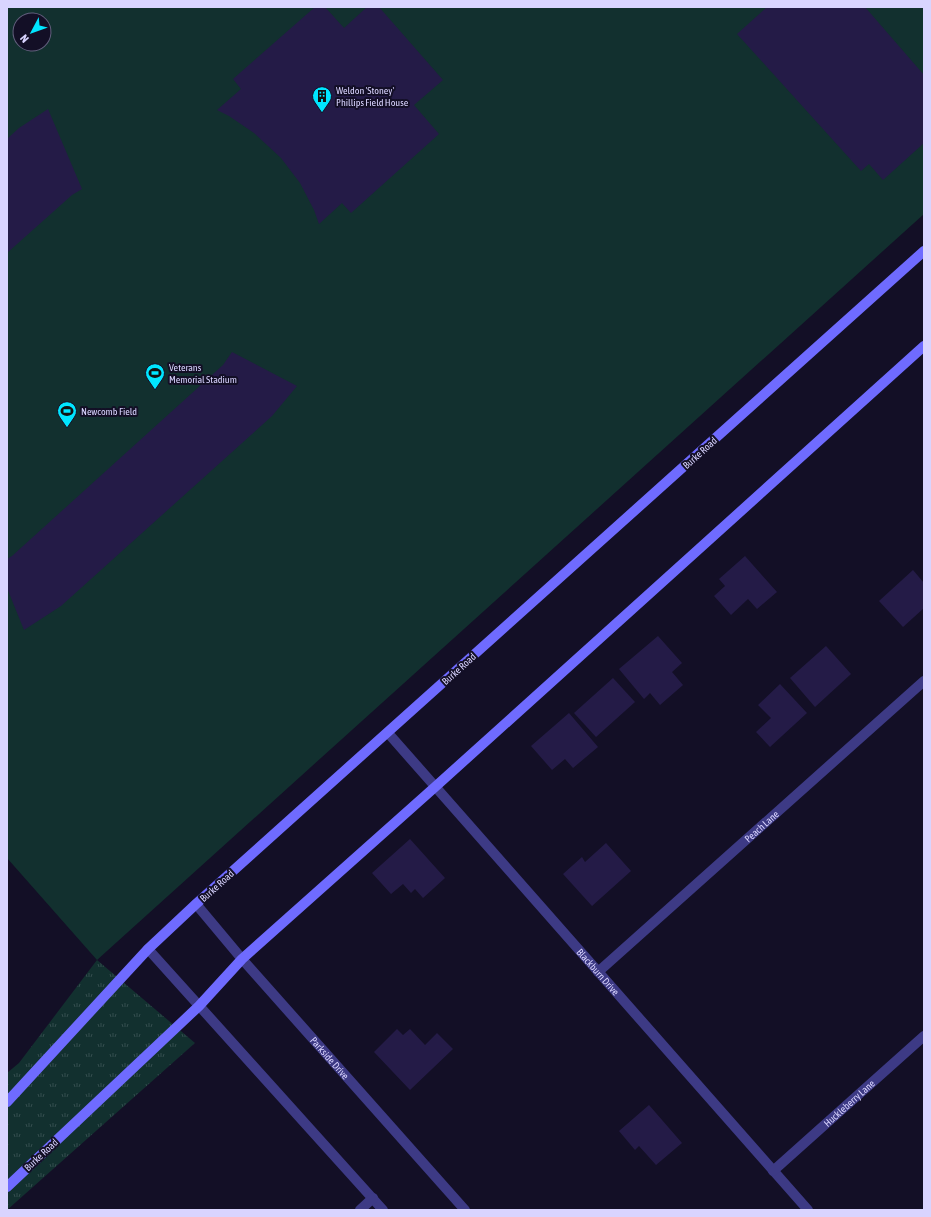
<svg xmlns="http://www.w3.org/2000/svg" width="931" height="1217" font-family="'Asap Condensed',sans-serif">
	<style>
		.grass { fill: url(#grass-tufts) }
		.pitch { fill: #12302f; fill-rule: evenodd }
		.building { fill: #241b47 }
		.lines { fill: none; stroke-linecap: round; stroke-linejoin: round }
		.minor { stroke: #3d3a85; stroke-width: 10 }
		.secondary { stroke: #6f6bff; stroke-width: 10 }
		.labels { text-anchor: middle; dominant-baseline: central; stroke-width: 4; stroke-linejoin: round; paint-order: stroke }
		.poi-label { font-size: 10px; fill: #d9d4ff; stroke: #130f26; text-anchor: start }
		.street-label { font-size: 10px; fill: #d9d4ff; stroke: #130f26 }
	</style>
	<defs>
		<pattern id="grass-tufts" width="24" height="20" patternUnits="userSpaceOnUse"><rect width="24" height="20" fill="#12302f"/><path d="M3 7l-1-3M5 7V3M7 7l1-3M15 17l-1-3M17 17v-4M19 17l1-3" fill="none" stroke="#344d4e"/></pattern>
	</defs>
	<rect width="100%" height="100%" fill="#130f26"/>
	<!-- grass -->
	<path class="grass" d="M97,960L195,1043L7,1210V1073L19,1063Z"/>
	<!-- pitch -->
	<path class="pitch" d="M7,7H924V214L97,960L7,858ZM20,20H44V44H20Z"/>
	<!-- building -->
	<g class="building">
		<path d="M315,7H325L344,28L367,7H379L443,80L414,105L439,134L351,213L342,203L319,224L314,210L300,183L281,158L254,133L229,116L217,110L241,89L233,79Z"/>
		<path d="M767,7H865L924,75V143L883,180L869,164L861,171L737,34Z"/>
		<path d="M48,109L82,189L72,195L7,253V139L19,128Z"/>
		<path d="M232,352L297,386L272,416L61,606L24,630L7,588V559L12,556L223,365Z"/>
		<path d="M745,556L777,592L757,609L748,599L731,615L714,596L725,586L719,579Z"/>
		<path d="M913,570L924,583V608L903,627L879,601Z"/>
		<path d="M658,636L682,663L672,672L683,685L660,705L650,693L644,699L619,669Z"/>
		<path d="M826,646L851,674L815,707L790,678Z"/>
		<path d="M613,678L635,702L596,737L574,713Z"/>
		<path d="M780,684L807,713L770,747L756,732L771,718L758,705Z"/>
		<path d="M569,713L598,747L573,768L565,759L552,770L531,746Z"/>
		<path d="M410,839L445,878L423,898L415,889L411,893L403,884L391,894L372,873Z"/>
		<path d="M606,843L631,871L592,906L563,874L582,857L585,862Z"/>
		<path d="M397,1029L403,1035L410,1029L425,1045L437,1033L453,1049L410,1090L374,1052Z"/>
		<path d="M649,1105L682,1143L656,1165L639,1146L635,1150L619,1131Z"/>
	</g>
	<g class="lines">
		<!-- minor -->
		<g class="minor">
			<path id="s1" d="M388,733L808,1210"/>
			<path id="s2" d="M196,904L242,959L465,1210"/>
			<path d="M148,949L383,1210"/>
			<path id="s3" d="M598,972L924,681"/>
			<path id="s4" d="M773,1171L924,1036"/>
			<path d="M360,1210L373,1198"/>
		</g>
		<!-- secondary -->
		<g class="secondary">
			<path d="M7,1102L148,949L196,904L924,251"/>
			<path d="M7,1187L199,1006L242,959L435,787L924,346"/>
		</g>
	</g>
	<!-- icons -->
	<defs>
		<g id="building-pin" transform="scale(1)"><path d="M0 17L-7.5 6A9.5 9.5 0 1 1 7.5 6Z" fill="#00e5ff" stroke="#130f26"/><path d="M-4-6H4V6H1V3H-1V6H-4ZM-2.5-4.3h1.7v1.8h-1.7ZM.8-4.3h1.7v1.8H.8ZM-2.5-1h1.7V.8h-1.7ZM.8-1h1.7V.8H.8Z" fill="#111"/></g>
		<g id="stadium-pin" transform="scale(1)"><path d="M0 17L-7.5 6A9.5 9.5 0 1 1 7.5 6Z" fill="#00e5ff" stroke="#130f26"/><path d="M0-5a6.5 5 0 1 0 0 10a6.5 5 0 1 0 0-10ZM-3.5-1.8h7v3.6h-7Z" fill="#111"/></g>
	</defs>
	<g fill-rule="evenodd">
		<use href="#building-pin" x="322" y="96"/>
		<use href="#stadium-pin" x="155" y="373"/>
		<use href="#stadium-pin" x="67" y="411"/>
	</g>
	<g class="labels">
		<!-- poi labels -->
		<g class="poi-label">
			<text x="336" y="90">Weldon 'Stoney'<tspan x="336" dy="12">Phillips Field House</tspan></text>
			<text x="169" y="367">Veterans<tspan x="169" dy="12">Memorial Stadium</tspan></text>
			<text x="81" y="411">Newcomb Field</text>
		</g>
		<!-- street labels -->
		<g class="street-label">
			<text transform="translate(700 453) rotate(-42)">Burke Road</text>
			<text transform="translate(459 669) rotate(-42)">Burke Road</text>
			<text stroke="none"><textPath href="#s3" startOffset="219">Peach Lane</textPath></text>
			<text transform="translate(217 886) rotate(-42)">Burke Road</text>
			<text stroke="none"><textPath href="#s1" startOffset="318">Blackburn Drive</textPath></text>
			<text stroke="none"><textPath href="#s2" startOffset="204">Parkside Drive</textPath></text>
			<text stroke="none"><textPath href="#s4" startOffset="102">Huckleberry Lane</textPath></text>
			<text transform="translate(41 1155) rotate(-43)">Burke Road</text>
		</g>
	</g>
	<!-- border -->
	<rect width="931" height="1217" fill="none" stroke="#d9d4ff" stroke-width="16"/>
	<!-- north arrow -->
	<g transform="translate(32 32) rotate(229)"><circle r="19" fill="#130f26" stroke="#625e7d"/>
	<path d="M0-3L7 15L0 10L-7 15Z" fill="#00e5ff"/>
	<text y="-6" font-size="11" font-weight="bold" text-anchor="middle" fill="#d9d4ff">N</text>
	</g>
</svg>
